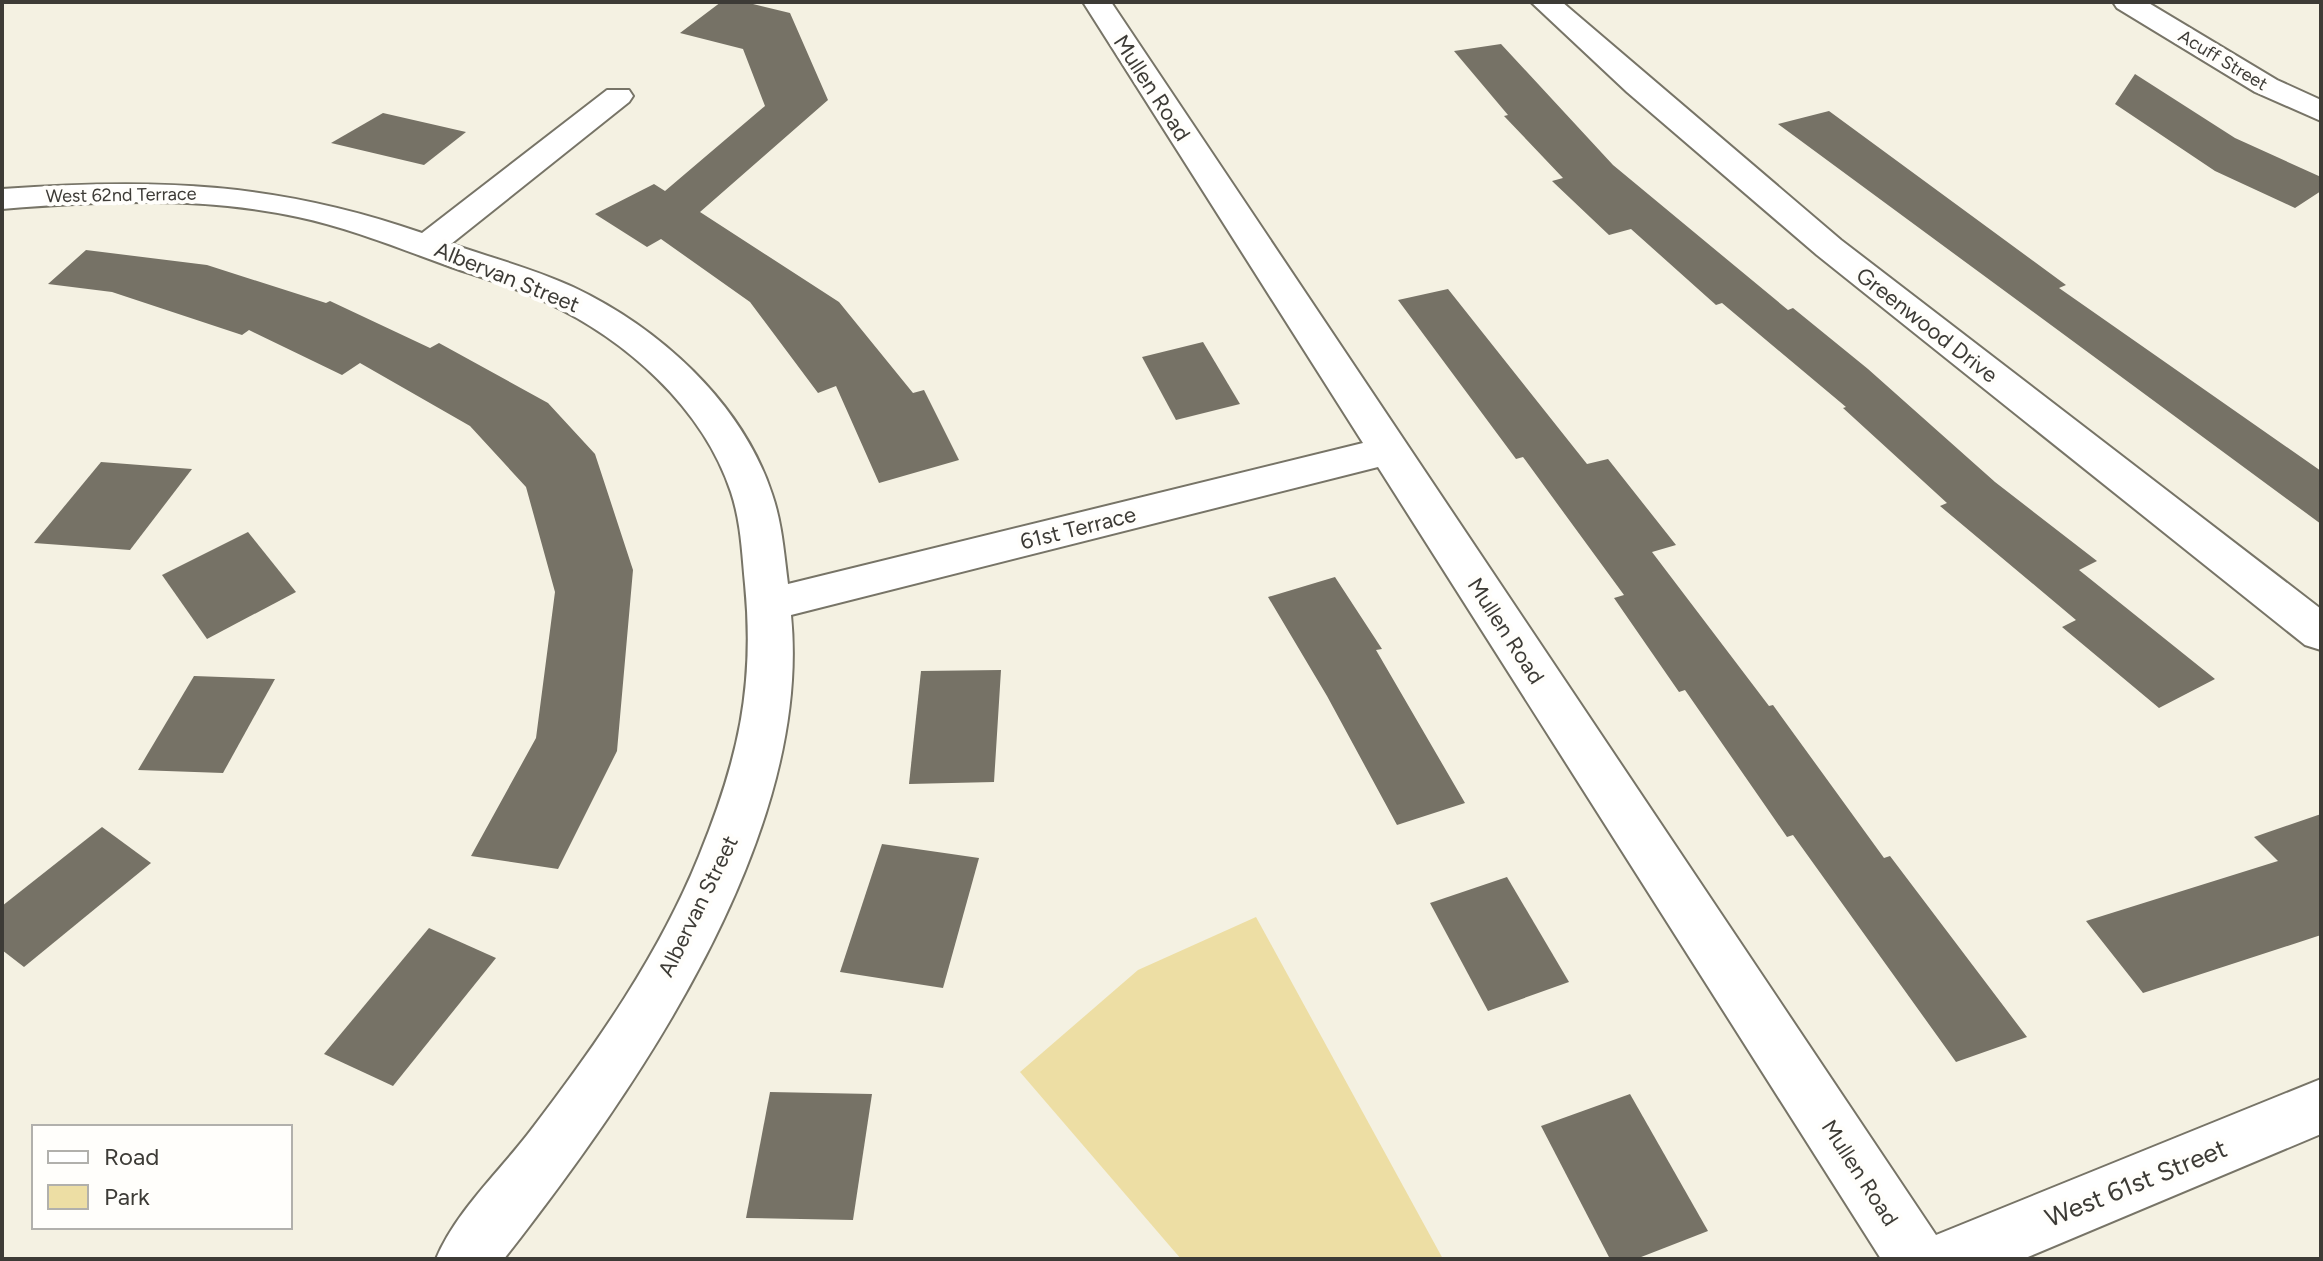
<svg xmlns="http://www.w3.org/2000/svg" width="2323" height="1261" font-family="Figtree,sans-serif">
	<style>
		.green { fill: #eddea4 }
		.building { fill: #767266 }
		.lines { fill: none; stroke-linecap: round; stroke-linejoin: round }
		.minor-casing { stroke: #777467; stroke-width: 4 }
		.minor { fill: #fff; fill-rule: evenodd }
		.labels { text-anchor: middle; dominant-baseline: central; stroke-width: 8; stroke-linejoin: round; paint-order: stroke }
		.far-street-label { font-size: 18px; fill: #3d3b36; stroke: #fffefb }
		.street-label { font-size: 22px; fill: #3d3b36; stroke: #fffefb }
		.near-street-label { font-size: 26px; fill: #3d3b36; stroke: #fffefb }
	</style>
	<rect width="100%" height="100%" fill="#f4f1e2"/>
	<!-- green -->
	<path class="green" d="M1256,917L1443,1259H1181L1020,1072L1138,970Z"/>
	<!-- building -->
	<g class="building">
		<path d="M721,2H745L790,13L828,100L700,212L839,302L913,393L924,390L959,460L879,483L836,386L818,393L750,302L661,239L647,247L595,214L654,184L665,191L765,106L743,49L680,33Z"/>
		<path d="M1501,44L1613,165L1788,310L1793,308L1868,369L1995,482L2097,561L2079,570L2215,679L2159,708L2062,627L2076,620L1940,506L1947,503L1843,408L1846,407L1722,303L1716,305L1631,229L1609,235L1552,181L1563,178L1504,116L1508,115L1454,51Z"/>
		<path d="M2135,74L2235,138L2321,177V191L2295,208L2215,171L2115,104Z"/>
		<path d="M1829,111L2066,285L2059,288L2321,471V524L1778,124Z"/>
		<path d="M383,113L466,132L424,165L331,143Z"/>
		<path d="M86,250L207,265L326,303L330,301L430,348L439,343L548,403L595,454L633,570L617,751L558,869L471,856L536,738L555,592L526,487L470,426L360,363L342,375L249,330L242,335L112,292L48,284Z"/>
		<path d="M1448,289L1587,464L1608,459L1676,545L1652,552L1769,706L1773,705L1884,858L1890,856L2027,1037L1956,1062L1793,835L1787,837L1685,690L1679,692L1614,598L1624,595L1523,457L1516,459L1398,300Z"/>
		<path d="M1203,342L1240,404L1176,420L1142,357Z"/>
		<path d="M101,462L192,469L130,550L34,543Z"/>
		<path d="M248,532L296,592L207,639L162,575Z"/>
		<path d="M1335,577L1382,649L1376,650L1465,803L1397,825L1327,696L1268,597Z"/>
		<path d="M1001,670L994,782L909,784L921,671Z"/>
		<path d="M194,676L275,679L223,773L138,770Z"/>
		<path d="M2321,814V935L2143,993L2086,921L2278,861L2254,837Z"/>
		<path d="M102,827L151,863L24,967L2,950V906Z"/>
		<path d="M882,844L979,858L943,988L840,972Z"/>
		<path d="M1507,877L1569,982L1488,1011L1430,903Z"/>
		<path d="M429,928L496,958L393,1086L324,1054Z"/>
		<path d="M770,1092L872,1094L853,1220L746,1218Z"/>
		<path d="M1630,1094L1708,1231L1636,1259H1610L1541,1126Z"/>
	</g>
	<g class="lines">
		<!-- minor casing -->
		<g class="minor-casing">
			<g id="minor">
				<path d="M1083,2H1111L1936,1235L2321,1079V1134L2023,1259H1881L1378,467L791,615C813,838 635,1091 504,1259H436C456,1211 500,1171 531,1130C596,1045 659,955 699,856C738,760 755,687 745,584C742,553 741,522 731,492C703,407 625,339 546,302C516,287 483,278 451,267C401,249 350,228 298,217C201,196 100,201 2,209V189C155,178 276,182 422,233L607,90H629L633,96L629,102L451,244C492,258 534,269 573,287C658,327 742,402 772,494C782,523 784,553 788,584L1363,443Z"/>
				<path d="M1531,2H1562L1841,240L2321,609V650L2305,645L1817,255L1627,92Z"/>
				<path d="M2113,2H2147L2277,80L2321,100V121L2255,92L2117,8Z"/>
			</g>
		</g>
		<!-- minor -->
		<use href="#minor" class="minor"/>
	</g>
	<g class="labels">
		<!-- far-street labels -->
		<g class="far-street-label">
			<text transform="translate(2223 60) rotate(31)">Acuff Street</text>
			<text transform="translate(121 195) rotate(-1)">West 62nd Terrace</text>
		</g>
		<!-- street labels -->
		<g class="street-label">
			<text transform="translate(1152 88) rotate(57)">Mullen Road</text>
			<text transform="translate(507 277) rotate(22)">Albervan Street</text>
			<text transform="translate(1927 325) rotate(38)">Greenwood Drive</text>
			<text transform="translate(1078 528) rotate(-14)">61st Terrace</text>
			<text transform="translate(1506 631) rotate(57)">Mullen Road</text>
			<text transform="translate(698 906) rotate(-64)">Albervan Street</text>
			<text transform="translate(1860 1173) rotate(57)">Mullen Road</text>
		</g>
		<!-- near-street labels -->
		<g class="near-street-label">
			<text transform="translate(2136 1183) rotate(-22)">West 61st Street</text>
		</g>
	</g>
	<!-- border -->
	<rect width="2323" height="1261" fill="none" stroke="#3d3b36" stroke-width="8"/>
	<!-- legend -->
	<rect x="32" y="1125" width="260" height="104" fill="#fffefb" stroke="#b1b0ac" stroke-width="2"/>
	<rect x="48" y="1151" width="40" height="12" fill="#ffffff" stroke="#b1b0ac" stroke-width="2"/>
	<text x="104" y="1165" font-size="24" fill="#3d3b36">Road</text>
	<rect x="48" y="1185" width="40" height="24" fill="#eddea4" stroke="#b1b0ac" stroke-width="2"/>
	<text x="104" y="1205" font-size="24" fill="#3d3b36">Park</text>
</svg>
